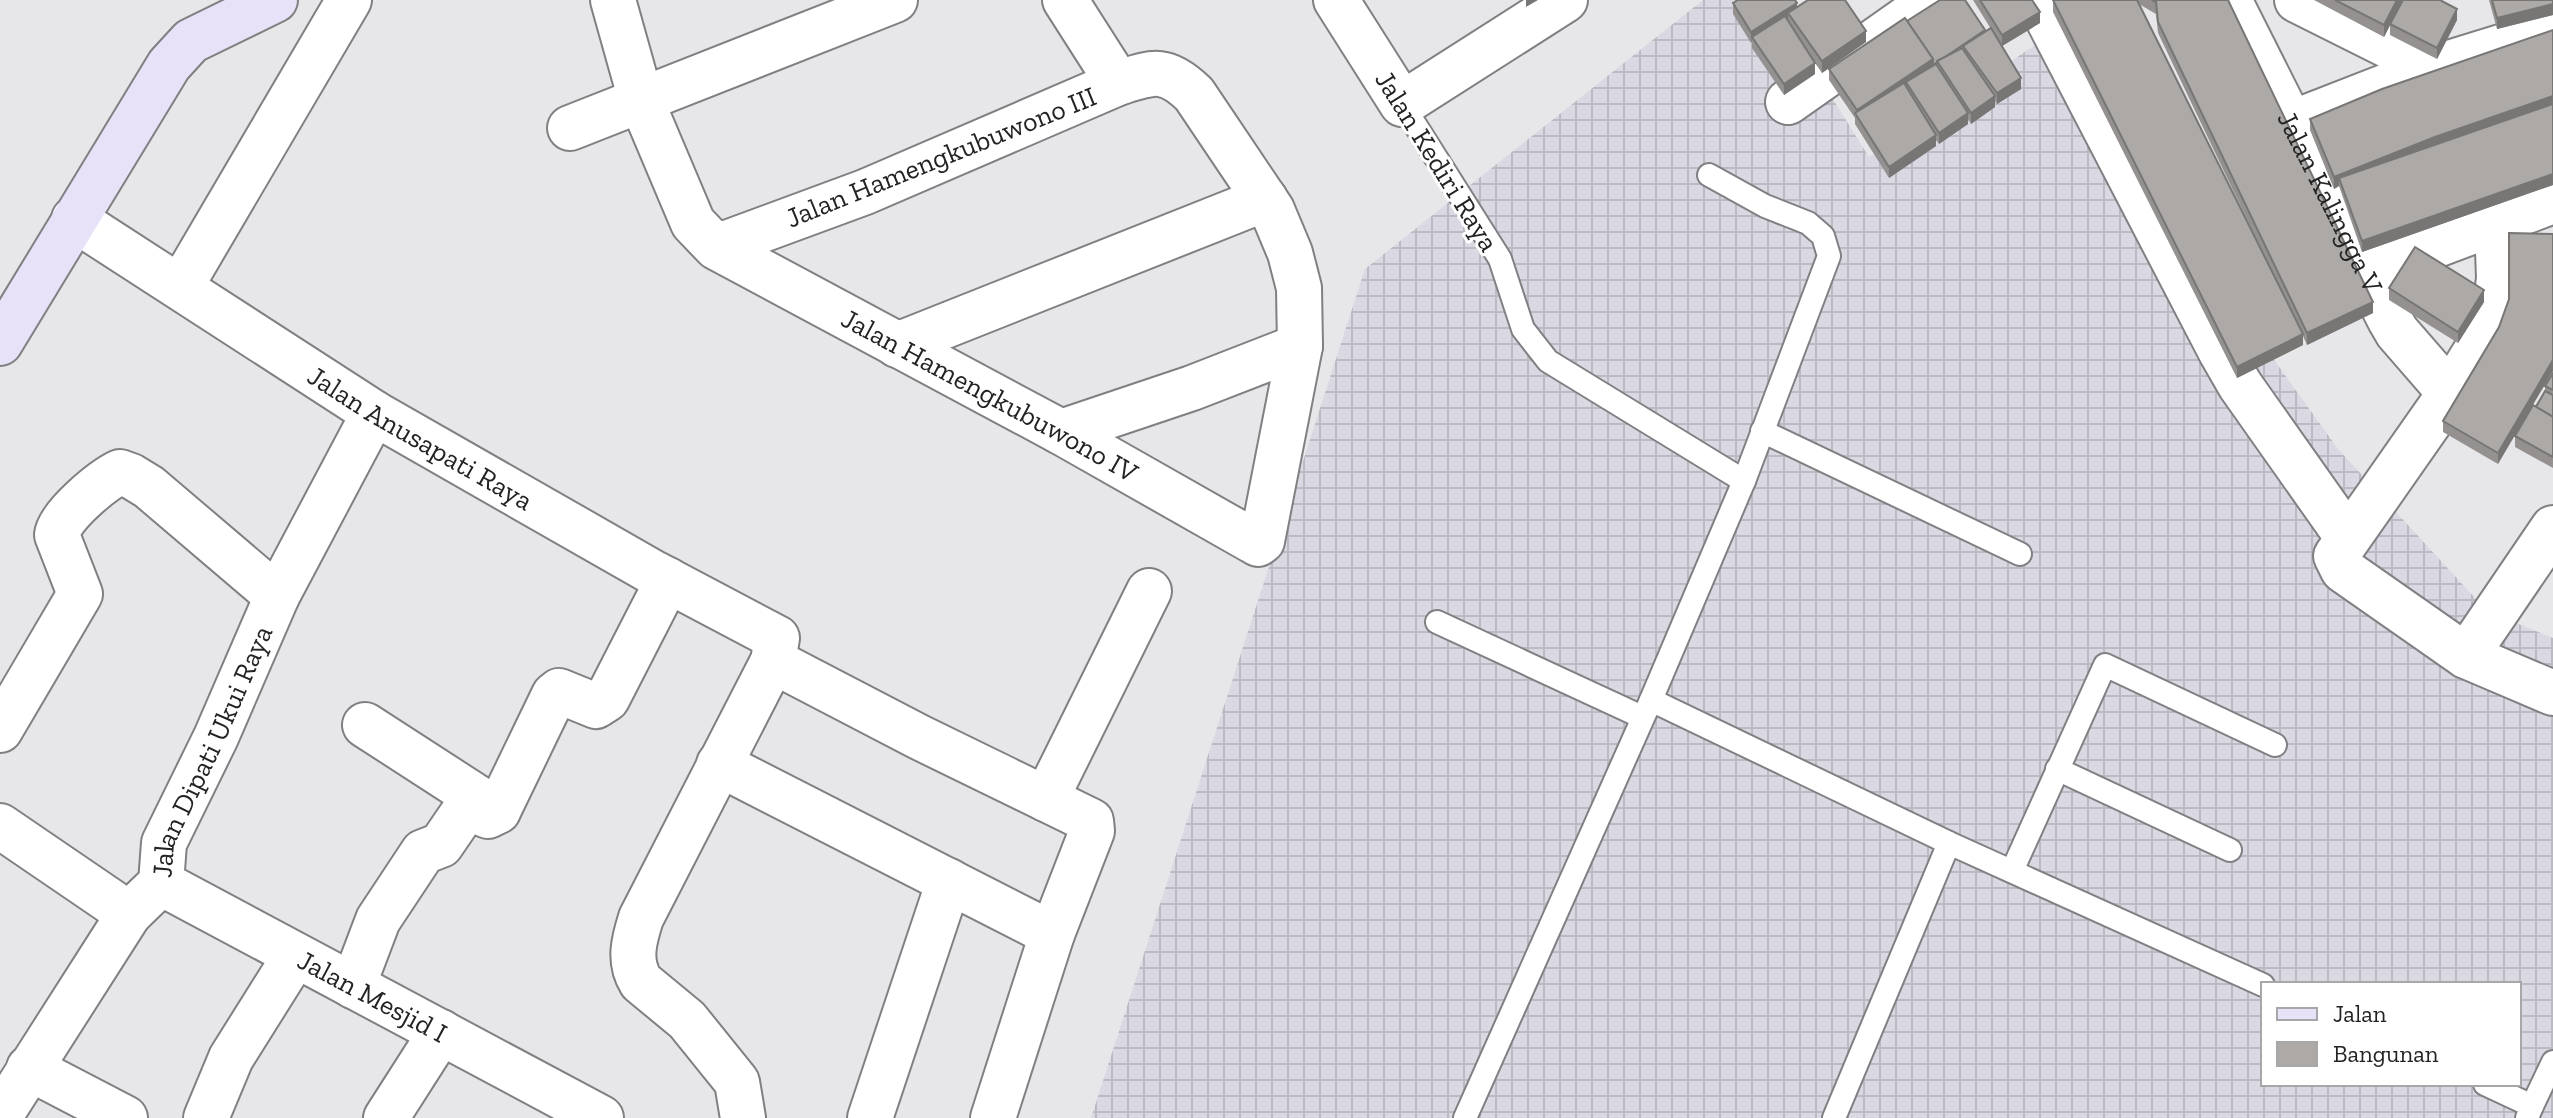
<svg xmlns="http://www.w3.org/2000/svg" width="2553" height="1118" font-family="'Zilla Slab',serif">
	<style>
		.industrial { fill: url(#industrial-grid); fill-rule: evenodd }
		.lines { fill: none; stroke-linecap: round; stroke-linejoin: round }
		.lane-casing { stroke: #807f82; stroke-width: 26 }
		.street-casing { stroke: #807f82; stroke-width: 48 }
		.secondary-casing { stroke: #807f82; stroke-width: 48 }
		.lane { stroke: #fff; stroke-width: 22 }
		.street { stroke: #fff; stroke-width: 44 }
		.secondary { stroke: #e7e2f8; stroke-width: 44 }
		.wall { fill: #949190; fill-rule: evenodd }
		.shaded-wall { fill: #787675 }
		.building { fill: #aca9a7; stroke: #787675; stroke-width: 2 }
		.labels { text-anchor: middle; dominant-baseline: central; stroke-width: 6; stroke-linejoin: round; paint-order: stroke }
		.street-label { font-size: 28px; fill: #232324; stroke: #fff }
	</style>
	<defs>
		<pattern id="industrial-grid" width="8" height="8" patternUnits="userSpaceOnUse" patternTransform="scale(2)"><rect width="8" height="8" fill="#dad8e2"/><path d="M0 4h8M4 0v8" fill="none" stroke="#bbb9c2"/></pattern>
	</defs>
	<rect width="100%" height="100%" fill="#e7e6e9"/>
	<!-- industrial -->
	<path class="industrial" d="M1703,0H1771L1869,157L2044,39L2338,449L2487,611L2553,638V1118H1091L1365,269ZM2263,984H2519V1084H2263Z"/>
	<g class="lines">
		<!-- lane casing -->
		<g class="lane-casing">
			<g id="lane">
				<path d="M1402,104L1500,259L1523,329L1548,361L1744,481"/>
				<path d="M1762,431L2020,554"/>
				<path d="M1437,622L1642,717"/>
				<path d="M1651,700L1744,481L1829,256L1823,236L1808,223L1765,206L1709,175"/>
				<path d="M2057,769L2230,850"/>
				<path d="M2012,871L2105,665L2275,745"/>
				<path d="M2485,1084L2532,1106L2527,1118"/>
				<path d="M2532,1106L2553,1062"/>
				<path d="M1465,1118L1651,700L1949,843L2263,985"/>
				<path d="M1834,1118L1949,843"/>
			</g>
		</g>
		<!-- street casing -->
		<g class="street-casing">
			<g id="street">
				<path id="s1" d="M613,0L641,100L693,223L716,247L1061,432L1253,541L1258,544L1262,541L1300,346L1299,288L1290,253L1272,210L1194,94C1165,66 1153,72 1118,83L865,192L716,247"/>
				<path d="M1065,0L1118,83"/>
				<path d="M1336,0L1402,104L1565,0"/>
				<path d="M2038,0L2221,352L2240,385L2348,538"/>
				<path id="s2" d="M2229,0L2390,320L2397,332L2450,393"/>
				<path d="M2297,0L2433,68"/>
				<path d="M1788,102L1933,0"/>
				<path d="M2292,123L2433,68L2553,31"/>
				<path d="M570,128L895,0"/>
				<path id="s3" d="M74,219L374,413L654,573L777,638L773,661L641,918C634,940 628,961 641,982L687,1020L737,1082L743,1118"/>
				<path d="M2497,223L2499,278L2496,304L2485,336L2450,393L2336,556L2343,570L2466,656L2553,693"/>
				<path d="M2365,272L2553,201"/>
				<path d="M181,286L349,0"/>
				<path d="M897,345L1265,199"/>
				<path d="M1061,432L1192,388L1300,346"/>
				<path d="M2466,656L2553,528"/>
				<path d="M773,661L919,737L1091,821L1092,831L1052,934L993,1118"/>
				<path d="M365,725L498,811"/>
				<path d="M0,730L80,594L57,535C59,516 103,480 120,472L131,476L149,487L277,596"/>
				<path d="M719,764L1052,934"/>
				<path d="M1046,799L1149,591"/>
				<path d="M0,826L129,914"/>
				<path id="s4" d="M161,883L601,1118"/>
				<path d="M353,986L378,920L423,852L441,845L467,807L488,816L498,811L554,695L559,691L596,706L607,699L668,580"/>
				<path d="M29,1068L125,1118"/>
				<path id="s5" d="M0,1116L129,914L161,883L164,843L216,737L277,596L374,413"/>
				<path d="M206,1118L231,1058L295,956"/>
				<path d="M386,1118L441,1032"/>
				<path d="M870,1118L949,881"/>
			</g>
		</g>
		<!-- secondary casing -->
		<g class="secondary-casing">
			<path id="secondary" d="M0,343L169,65L191,41L275,0"/>
		</g>
		<!-- lane -->
		<use href="#lane" class="lane"/>
		<!-- street -->
		<use href="#street" class="street"/>
		<!-- secondary -->
		<use href="#secondary" class="secondary"/>
	</g>
	<!-- wall -->
	<g class="wall">
		<path d="M1973,0H2032L2040,23L2002,46L2021,89L1997,104L1995,101V107L1971,124L1968,119V124L1939,144L1936,140V146L1889,178L1855,124V118L1829,80V69L1907,21L1985,32L1991,29Z"/>
		<path d="M2053,0H2228L2373,313L2307,345L2303,336V345L2237,378L2053,12ZM2139,4L2156,14L2158,33L2272,272Z"/>
		<path d="M2314,0H2440L2457,20L2437,59L2390,35V25L2384,37Z"/>
		<path d="M2489,0H2553V15L2497,29Z"/>
		<path d="M1733,3L1797,7L1866,42L1822,73L1815,63V74L1784,95L1752,48V42L1751,43L1733,14Z"/>
		<path d="M2553,30V185L2362,252L2339,186L2334,189L2310,130V119Z"/>
		<path d="M2389,288L2484,302L2458,343L2389,300Z"/>
		<path d="M2499,327L2498,464L2443,432V421Z"/>
		<path d="M2553,373V468L2515,447V436L2545,391V386Z"/>
	</g>
	<!-- shaded-wall -->
	<g class="shaded-wall">
		<path d="M1526,0H1538L1526,7Z"/>
		<path d="M2397,0H2403L2384,37V25Z"/>
		<path d="M1797,3V14L1788,13V20L1755,41L1752,37L1751,43V32Z"/>
		<path d="M2553,4V15L2497,29V18Z"/>
		<path d="M2457,9V20L2437,59V48Z"/>
		<path d="M2040,12V23L2002,46V35Z"/>
		<path d="M1866,31V42L1822,73V61Z"/>
		<path d="M1933,59V71L1906,82V89L1857,116V110Z"/>
		<path d="M1815,63V74L1784,95V84Z"/>
		<path d="M2021,78V89L1997,104V93Z"/>
		<path d="M1995,96V107L1971,124V113Z"/>
		<path d="M2553,96V108L2339,178V186L2334,189V177L2435,137Z"/>
		<path d="M1968,113V124L1939,144V133Z"/>
		<path d="M1936,135V146L1889,178V167Z"/>
		<path d="M2553,174V185L2362,252V241Z"/>
		<path d="M2484,290V302L2458,343V332Z"/>
		<path d="M2373,302V313L2307,345V333Z"/>
		<path d="M2303,334V345L2237,378V367Z"/>
		<path d="M2553,360V371L2498,464V453Z"/>
	</g>
	<!-- building -->
	<g class="building">
		<path d="M1738,0H1795L1797,3L1751,32L1733,3Z"/>
		<path d="M1808,0H1845L1866,31L1822,61L1788,13Z"/>
		<path d="M1940,0H1965L1985,30L1933,65V59L1907,21Z"/>
		<path d="M1980,0H2032L2040,12L2002,35Z"/>
		<path d="M2053,0H2137L2303,334L2237,367Z"/>
		<path d="M2152,0H2228L2373,302L2307,333L2158,22L2156,2Z"/>
		<path d="M2335,0H2397L2384,25Z"/>
		<path d="M2403,0H2440L2457,9L2437,48L2390,24Z"/>
		<path d="M2492,0H2553V4L2497,18Z"/>
		<path d="M1785,16L1815,63L1784,84L1752,37Z"/>
		<path d="M1905,18L1933,59L1857,110L1829,69Z"/>
		<path d="M1991,28L2021,78L1997,93L1963,46Z"/>
		<path d="M2553,30V96L2435,137L2334,177L2310,119L2382,89Z"/>
		<path d="M1962,48L1995,96L1971,113L1937,61Z"/>
		<path d="M1936,64L1968,113L1939,133L1906,82Z"/>
		<path d="M1904,83L1936,135L1889,167L1855,113Z"/>
		<path d="M2553,104V174L2362,241L2339,178Z"/>
		<path d="M2509,233L2553,234V360L2498,453L2443,421L2499,327L2509,299Z"/>
		<path d="M2415,247L2484,290L2458,332L2389,288Z"/>
		<path d="M2553,373V390L2545,386Z"/>
		<path d="M2545,391L2553,395V417L2536,407Z"/>
		<path d="M2533,405L2553,417V457L2515,436Z"/>
	</g>
	<g class="labels">
		<!-- street labels -->
		<g class="street-label">
			<text transform="translate(941 157) rotate(-22)">Jalan Hamengkubuwono III</text>
			<text transform="translate(1437 161) rotate(58)">Jalan Kediri Raya</text>
			<text stroke="none"><textPath href="#s2" startOffset="226">Jalan Kalingga V</textPath></text>
			<text stroke="none"><textPath href="#s1" startOffset="582">Jalan Hamengkubuwono IV</textPath></text>
			<text stroke="none"><textPath href="#s3" startOffset="410">Jalan Anusapati Raya</textPath></text>
			<text stroke="none"><textPath href="#s5" startOffset="426">Jalan Dipati Ukui Raya</textPath></text>
			<text stroke="none"><textPath href="#s4" startOffset="240">Jalan Mesjid I</textPath></text>
		</g>
	</g>
	<!-- legend -->
	<rect x="2261" y="982" width="260" height="104" fill="#ffffff" stroke="#a7a7a7" stroke-width="2"/>
	<rect x="2277" y="1008" width="40" height="12" fill="#e7e2f8" stroke="#a7a7a7" stroke-width="2"/>
	<text x="2333" y="1022" font-size="24" fill="#232324">Jalan</text>
	<rect x="2277" y="1042" width="40" height="24" fill="#aca9a7" stroke="#a7a7a7" stroke-width="2"/>
	<text x="2333" y="1062" font-size="24" fill="#232324">Bangunan</text>
</svg>
